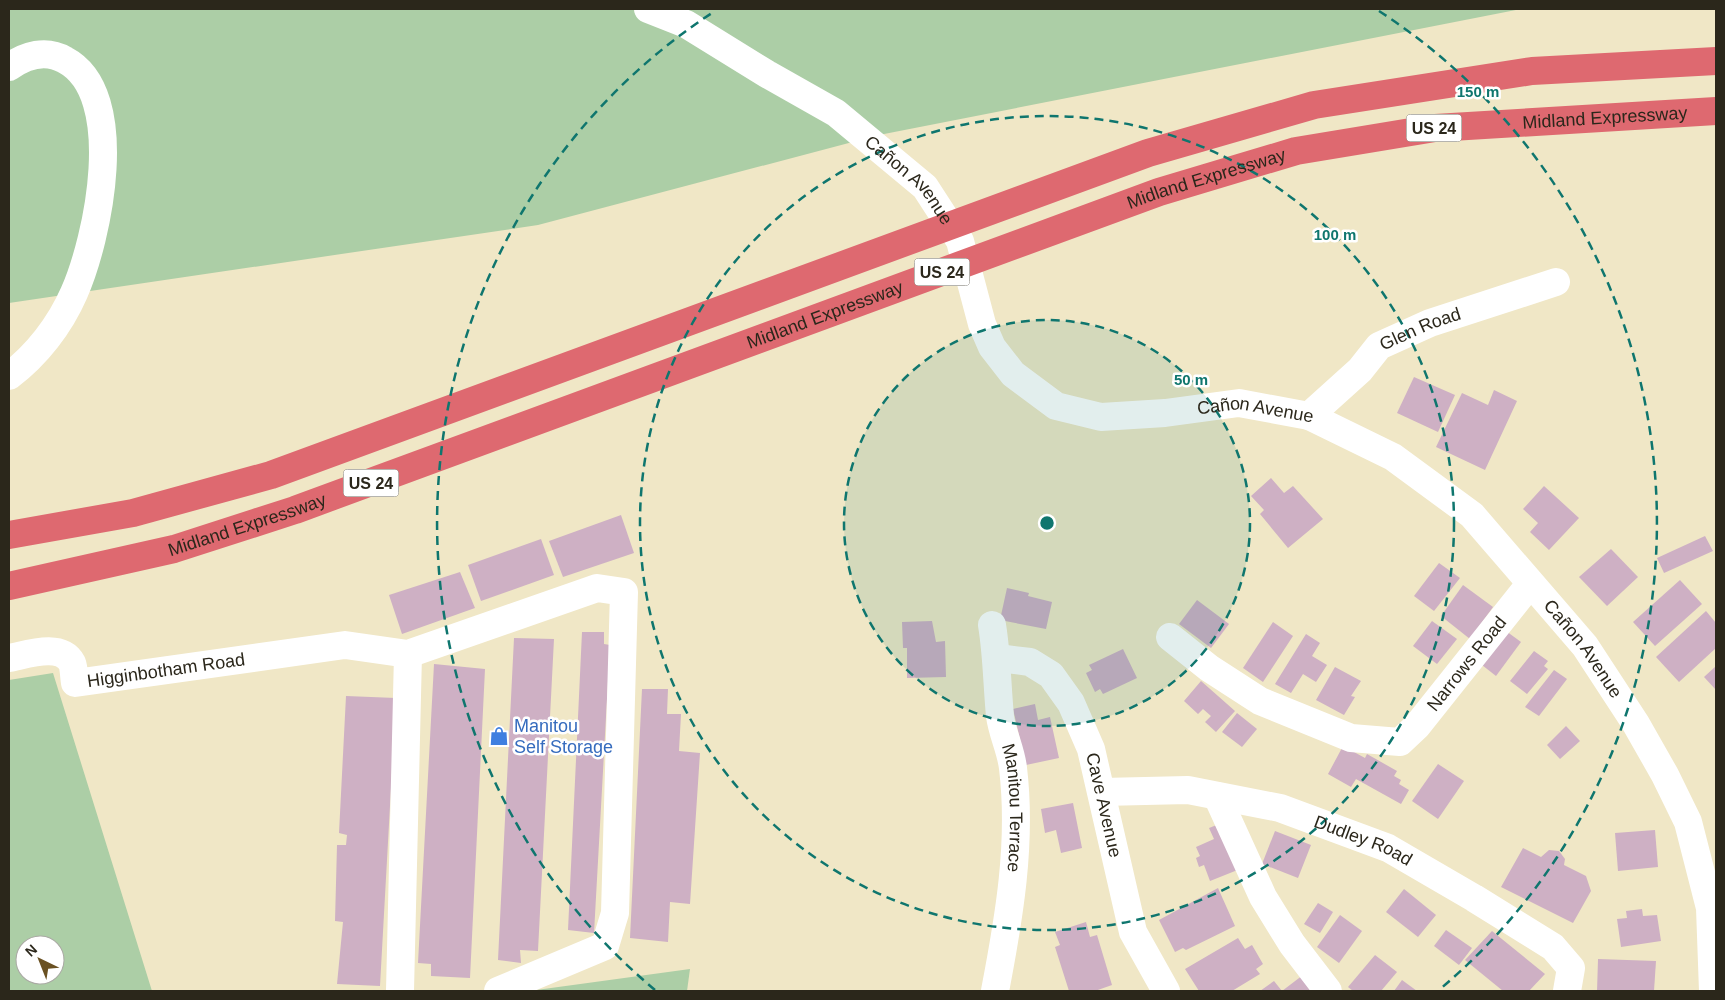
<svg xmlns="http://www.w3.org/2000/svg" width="1725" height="1000" font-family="Helvetica,sans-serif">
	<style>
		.green { fill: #accea6; fill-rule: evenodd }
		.building { fill: #ceb0c4 }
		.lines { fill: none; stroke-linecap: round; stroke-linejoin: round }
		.minor { stroke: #fff; stroke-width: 28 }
		.highway { stroke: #de6970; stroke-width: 28 }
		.ring { fill: none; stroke: #0f766e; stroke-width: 2.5; stroke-dasharray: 9 6 }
		.labels { text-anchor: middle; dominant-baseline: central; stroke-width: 5; stroke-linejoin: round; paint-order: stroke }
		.shield { fill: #fff; stroke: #6b685f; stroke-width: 1 }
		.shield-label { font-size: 16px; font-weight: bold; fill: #2b271b }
		.street-label { font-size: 18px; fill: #2b271b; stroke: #fff }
		.shop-label { font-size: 18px; fill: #366cbe; stroke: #fff; text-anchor: start }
		.centre { fill: #0f766e; stroke: #fff; stroke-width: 2.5 }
		.ring-label { font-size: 15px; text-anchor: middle; font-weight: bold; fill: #0f766e; stroke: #fff; stroke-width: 5; stroke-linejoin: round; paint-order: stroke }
	</style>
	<rect width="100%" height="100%" fill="#f0e7c6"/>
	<!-- green -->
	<g class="green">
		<path d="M9,9H1521L879,135L538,225L9,303Z"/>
		<path d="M53,673L152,991H9V680ZM25,945H55V975H25Z"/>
		<path d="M690,969L687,991H529Z"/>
	</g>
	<!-- building -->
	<g class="building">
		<path d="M1414,377L1455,395L1438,432L1397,413Z"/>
		<path d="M1494,390L1517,401L1485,470L1436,447L1462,393L1488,405Z"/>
		<path d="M1271,478L1284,493L1293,486L1323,519L1288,548L1260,514L1264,510L1251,496Z"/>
		<path d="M1544,486L1579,518L1549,550L1530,532L1538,523L1523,509Z"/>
		<path d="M621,515L634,553L563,577L549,541Z"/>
		<path d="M1705,536L1713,551L1664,573L1657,558Z"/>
		<path d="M541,539L554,575L481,601L468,565Z"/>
		<path d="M1611,549L1638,577L1607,606L1579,577Z"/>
		<path d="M1439,563L1460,578L1434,611L1414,596Z"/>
		<path d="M460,572L475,608L402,634L389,595Z"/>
		<path d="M1680,580L1702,604L1655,646L1633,622Z"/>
		<path d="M1463,585L1493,607L1470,639L1441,616Z"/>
		<path d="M1007,588L1029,593L1028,596L1052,602L1046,629L1000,620Z"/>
		<path d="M1197,600L1229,624L1211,648L1179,624Z"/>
		<path d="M1706,611L1716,623V648L1679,682L1656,657Z"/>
		<path d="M932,621L936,642L945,641L946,677L907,678V648H903L902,622Z"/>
		<path d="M1432,621L1457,639L1437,664L1413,646Z"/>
		<path d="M1273,622L1293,636L1263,682L1243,668Z"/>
		<path d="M1506,631L1521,642L1496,676L1482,665Z"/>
		<path d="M582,632H604V644L610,645L594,933L568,930Z"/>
		<path d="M1306,634L1320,643L1312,656L1327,665L1316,682L1303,674L1291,693L1275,684Z"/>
		<path d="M514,638L554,639L538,951L520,950L521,963L498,960Z"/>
		<path d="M1123,649L1137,678L1103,694L1100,689L1095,692L1086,673L1092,670L1089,665Z"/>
		<path d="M1534,651L1548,661L1544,666L1548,669L1527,694L1510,681Z"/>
		<path d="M434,664L485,669L470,978L431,976V964L418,963Z"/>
		<path d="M1716,666V690L1704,677Z"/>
		<path d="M1335,667L1361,681L1351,696L1355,697L1344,715L1316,700Z"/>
		<path d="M1554,670L1567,679L1539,716L1525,707Z"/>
		<path d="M1201,681L1235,711L1216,732L1205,722L1211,716L1203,709L1198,714L1184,701Z"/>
		<path d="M642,689H668L667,714H681L679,751L700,753L690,904L670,902L668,942L630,938Z"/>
		<path d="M346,696L396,698L380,986L337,984L343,922L335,921L337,845H346L347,835L339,833Z"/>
		<path d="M1035,704L1038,720L1050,717L1059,758L1026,765L1013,709Z"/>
		<path d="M1237,713L1257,729L1242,747L1222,732Z"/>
		<path d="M1566,726L1580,741L1560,759L1547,745Z"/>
		<path d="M1343,746L1365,758L1367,754L1397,771L1394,776L1401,780L1399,784L1409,790L1401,804L1356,779L1351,787L1328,774Z"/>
		<path d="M1438,764L1464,781L1438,819L1412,801Z"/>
		<path d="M1073,803L1082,848L1061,853L1056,830L1045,833L1041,809Z"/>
		<path d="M1227,821L1245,867L1210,881L1204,865L1199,867L1196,858L1200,856L1196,847L1214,839L1209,828Z"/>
		<path d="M1655,830L1658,867L1618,871L1615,833Z"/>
		<path d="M1275,831L1311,845L1298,878L1262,864Z"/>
		<path d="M1523,848L1541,857L1549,850L1559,851L1565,859L1564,865L1586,876L1591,891L1573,923L1501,887Z"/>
		<path d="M1218,888L1235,926L1186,950L1183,948L1175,952L1159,920Z"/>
		<path d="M1404,889L1436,915L1418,937L1386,912Z"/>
		<path d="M1318,903L1333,912L1320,933L1304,924Z"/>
		<path d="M1642,909L1643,916L1657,915L1661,941L1621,947L1617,919L1627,918L1626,911Z"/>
		<path d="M1340,915L1362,931L1339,963L1317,947Z"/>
		<path d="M1086,922L1090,937L1097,935L1112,985L1095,991H1069L1055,947L1060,945L1055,932Z"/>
		<path d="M1446,930L1472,948L1459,965L1434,946Z"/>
		<path d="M1492,931L1545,974L1529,991H1503L1465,960Z"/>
		<path d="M1238,938L1245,949L1252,945L1263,964L1256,969L1260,974L1232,991H1199L1185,969Z"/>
		<path d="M1375,955L1397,972L1381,991H1353L1348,987Z"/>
		<path d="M1598,959L1656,961L1654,991H1597Z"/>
		<path d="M1303,975L1315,991H1260L1274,981L1282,991Z"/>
		<path d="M1402,980L1417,991H1394Z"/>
	</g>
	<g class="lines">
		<!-- minor -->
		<g class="minor">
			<path id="s1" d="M648,9L686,24L767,74L836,113L925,187L960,241L982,324L992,347L1013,374L1056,406L1101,417L1165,413L1239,403L1309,416L1393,457L1472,515L1585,646L1636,724L1665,775L1688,822L1710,908L1713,991"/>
			<path d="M9,67C26,55 46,49 65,60C129,94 98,239 74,293C60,325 37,355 9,376"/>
			<path id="s2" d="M1309,416L1360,370L1379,346L1430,323L1556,282"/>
			<path id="s3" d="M992,625C997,655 997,685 1000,716C1002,733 1011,750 1013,768C1022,843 1009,918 995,991"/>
			<path id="s4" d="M1170,637L1209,668L1260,701L1351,738L1400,742L1417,726L1530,584"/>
			<path id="s5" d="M9,658C26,655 61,642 72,663C74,668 74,677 75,683L345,645L408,654L597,588L624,592L615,913L605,946L498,991"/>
			<path id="s6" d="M998,658L1030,662L1051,675L1071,703L1091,749L1133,932L1166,991"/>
			<path id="s7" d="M1102,792L1188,790L1280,808L1388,848L1474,898L1553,947L1571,968L1567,991"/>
			<path d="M1217,796L1263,897L1292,944L1328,991"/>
			<path d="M400,991L408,654"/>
		</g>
		<!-- highway -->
		<g class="highway">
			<path d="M9,535L133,513L271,475L1148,153L1314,105L1532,71L1716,61"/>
			<path id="s8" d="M9,586L174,549L295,510L1159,192L1296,151L1435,128L1716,111"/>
		</g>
	</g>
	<!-- distance rings -->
	<circle cx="1047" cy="523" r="203" fill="#0f766e" fill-opacity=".12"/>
	<g class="ring">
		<circle cx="1047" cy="523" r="203"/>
		<circle cx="1047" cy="523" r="407"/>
		<path d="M655 990A610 610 0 0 1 715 11M1379 11A610 610 0 0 1 1439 990"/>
	</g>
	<!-- icons -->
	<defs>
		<g id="shop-bare" transform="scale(1.5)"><path d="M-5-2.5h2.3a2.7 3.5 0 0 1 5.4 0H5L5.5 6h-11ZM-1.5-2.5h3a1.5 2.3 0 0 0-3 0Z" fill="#3f7fe0" stroke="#fff" stroke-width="2.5" paint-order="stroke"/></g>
	</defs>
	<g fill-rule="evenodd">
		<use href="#shop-bare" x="499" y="736"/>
	</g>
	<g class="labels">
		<!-- shield labels -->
		<g class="shield">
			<rect x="1406.5" y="114.5" width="55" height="27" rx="4"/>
			<rect x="914.5" y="258.5" width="55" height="27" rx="4"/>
			<rect x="343.5" y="469.5" width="55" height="27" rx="4"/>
		</g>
		<g class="shield-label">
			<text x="1434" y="128">US 24</text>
			<text x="942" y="272">US 24</text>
			<text x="371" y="483">US 24</text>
		</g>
		<!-- street labels -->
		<g class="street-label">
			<text stroke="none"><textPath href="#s8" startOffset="1671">Midland Expressway</textPath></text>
			<text stroke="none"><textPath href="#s8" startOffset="1266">Midland Expressway</textPath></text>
			<text stroke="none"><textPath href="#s1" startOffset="315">Cañon Avenue</textPath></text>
			<text stroke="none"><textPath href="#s8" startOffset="861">Midland Expressway</textPath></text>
			<text stroke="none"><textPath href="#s2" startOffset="144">Glen Road</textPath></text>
			<text stroke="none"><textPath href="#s1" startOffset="796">Cañon Avenue</textPath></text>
			<text stroke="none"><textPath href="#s8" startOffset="246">Midland Expressway</textPath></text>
			<text stroke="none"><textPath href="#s1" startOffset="1216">Cañon Avenue</textPath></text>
			<text stroke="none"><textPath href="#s4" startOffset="361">Narrows Road</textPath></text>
			<text stroke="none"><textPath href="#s5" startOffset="180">Higginbotham Road</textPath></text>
			<text stroke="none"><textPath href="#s6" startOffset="199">Cave Avenue</textPath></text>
			<text stroke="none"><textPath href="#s3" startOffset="185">Manitou Terrace</textPath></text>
			<text stroke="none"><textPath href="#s7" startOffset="269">Dudley Road</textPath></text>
		</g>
		<!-- shop labels -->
		<g class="shop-label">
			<text x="514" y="726">Manitou<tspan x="514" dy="21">Self Storage</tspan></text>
		</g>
	</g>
	<circle cx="1047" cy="523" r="8" class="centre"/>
	<g class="ring-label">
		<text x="1478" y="97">150 m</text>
		<text x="1335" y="240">100 m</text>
		<text x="1191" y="385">50 m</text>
	</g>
	<!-- border -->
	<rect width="1725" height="1000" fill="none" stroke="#2b271b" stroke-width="20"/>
	<!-- north arrow -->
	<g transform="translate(40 960) rotate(317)"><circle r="24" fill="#ffffff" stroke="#aaa9a4"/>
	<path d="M0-4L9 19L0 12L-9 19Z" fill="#6a5122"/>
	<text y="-8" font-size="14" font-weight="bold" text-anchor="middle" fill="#2b271b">N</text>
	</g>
</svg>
